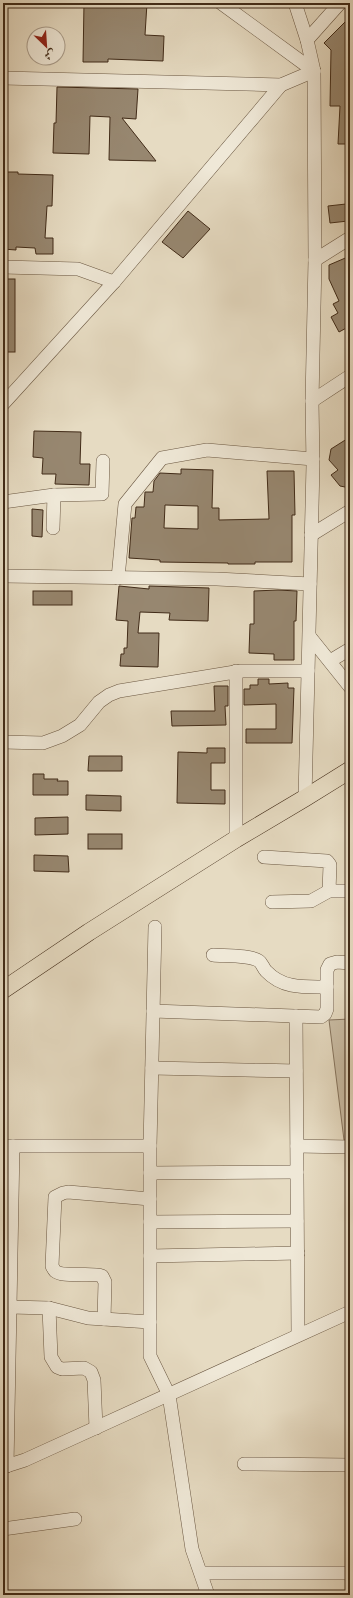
<svg xmlns="http://www.w3.org/2000/svg" width="353" height="1598" font-family="'Libre Caslon Text',Amiri,serif">
	<style>
		.green { fill: #cabda5; stroke: #86745e }
		.building { fill: #978770; stroke: #412b18; fill-rule: evenodd }
		.lines { fill: none; stroke-linecap: round; stroke-linejoin: round }
		.minor-casing { stroke: #6a5742; stroke-width: 14 }
		.major-casing { stroke: #412b18; stroke-width: 18 }
		.minor { stroke: #efe8d7; stroke-width: 13 }
		.major { stroke: #e6dbc2; stroke-width: 17 }
	</style>
	<rect width="100%" height="100%" fill="#e6dbc2"/>
	<filter id="stains"><feTurbulence type="fractalNoise" baseFrequency=".005" numOctaves="4"/><feColorMatrix values="0 0 0 0 .2 0 0 0 0 .09 0 0 0 0 .02 0 0 0 .5 -.17"/></filter>
	<radialGradient id="worn" r=".72"><stop offset=".6" stop-color="#630" stop-opacity="0"/><stop offset="1" stop-color="#630" stop-opacity=".3"/></radialGradient>
	<!-- green -->
	<path class="green" d="M350,1019V1140H344L329,1020Z"/>
	<!-- building -->
	<g class="building">
		<path d="M84,3H147L145,35L164,36L163,61L108,59V62H83Z"/>
		<path d="M350,17V144H338L340,106H330L331,50L324,43Z"/>
		<path d="M57,87L138,89L136,119L122,118L156,161L109,160L110,117L90,116L89,154L53,153L54,123H56Z"/>
		<path d="M6,172H18V174L53,175L52,206H47L45,238H53V254H36L35,248L16,247V250L3,249V211Z"/>
		<path d="M346,204L348,221L330,223L328,206Z"/>
		<path d="M188,211L210,229L183,258L162,242Z"/>
		<path d="M350,256V326L339,332L331,317L338,313L333,304L339,301L329,279V265Z"/>
		<rect x="3" y="279" width="12" height="73"/>
		<path d="M34,431L81,432L80,464H90L89,485L55,484L56,474H42L43,458L33,457Z"/>
		<path d="M350,437V488L340,486L331,475L338,470L329,460L331,449Z"/>
		<path d="M181,469L213,470L212,508H219V520L269,519L267,471H294L295,515H292V562H255V564H228V563L160,562V560L129,558L132,518H135L136,507H144L145,492H153L154,481L160,473L181,474ZM165,505L198,506V529L164,528Z"/>
		<path d="M32,509L43,510L42,537L32,536Z"/>
		<path d="M119,586L149,589V586L209,588L208,621L169,620L170,613L140,612L138,633H159L158,667L120,666L121,654H124V648H127L128,621L116,620Z"/>
		<path d="M278,590L297,591L296,621H294V660H274V654L249,653L250,624H254V591Z"/>
		<rect x="33" y="591" width="39" height="14"/>
		<path d="M258,679H269V684L288,683V688H294L292,743H246V729H276V704L244,705V689H250V685H258Z"/>
		<path d="M214,686H228V706H225L226,725L172,726L171,711H215Z"/>
		<path d="M207,748H225V763H211V790H225V804L177,803L178,752L207,753Z"/>
		<path d="M89,756H122V771H88Z"/>
		<path d="M33,774H44V779H58L57,781H68V795H33Z"/>
		<path d="M86,795L121,796V811L86,810Z"/>
		<path d="M68,817V834L35,835V818Z"/>
		<rect x="88" y="834" width="34" height="15"/>
		<path d="M34,855L68,856L69,872L34,871Z"/>
	</g>
	<g class="lines">
		<!-- minor casing -->
		<g class="minor-casing">
			<g id="minor">
				<path d="M221,3L314,71"/>
				<path d="M295,3L307,40L314,71L315,260L312,401L313,465L305,798"/>
				<path d="M307,40L340,3"/>
				<path d="M3,78L281,85L314,71"/>
				<path d="M315,260L350,238"/>
				<path d="M3,267L78,269L114,282"/>
				<path d="M312,401L350,376"/>
				<path d="M3,404L114,282L281,85"/>
				<path d="M54,495L102,494L103,461"/>
				<path d="M3,502L54,495L53,528"/>
				<path d="M311,535L350,511"/>
				<path d="M3,576L217,579L310,584"/>
				<path d="M118,578L125,504L162,458L207,450L313,459"/>
				<path d="M310,637L350,687"/>
				<path d="M330,661L350,649"/>
				<path d="M3,742L43,743L62,736L80,725L99,702L109,695L119,691L241,671H308"/>
				<path d="M236,839V671"/>
				<path d="M264,857L327,861L330,865L329,891"/>
				<path d="M272,902L311,901L329,891H350"/>
				<path d="M155,927L150,1146V1356L169,1395L192,1549L208,1595"/>
				<path d="M213,955C224,956 251,955 259,961C262,963 263,968 266,971C283,989 304,987 327,987"/>
				<path d="M153,1011L321,1017L325,1014L327,1009V970L330,964L337,962L350,963"/>
				<path d="M296,1016L298,1335"/>
				<path d="M152,1068L296,1071"/>
				<path d="M3,1146H150"/>
				<path d="M297,1146L350,1147"/>
				<path d="M150,1173L297,1172"/>
				<path d="M150,1222L297,1221"/>
				<path d="M150,1256L298,1253"/>
				<path d="M10,1307L49,1308L88,1318L150,1322"/>
				<path d="M49,1308L51,1357L57,1367L62,1369L84,1368L91,1372L94,1380L96,1428"/>
				<path d="M104,1319L105,1282L102,1276C91,1272 63,1278 55,1271C54,1270 53,1268 52,1266L55,1197L63,1193L68,1192L150,1199"/>
				<path d="M244,1464L350,1465"/>
				<path d="M7,1466L13,1146"/>
				<path d="M3,1467L25,1460L350,1312"/>
				<path d="M3,1529L75,1519"/>
				<path d="M201,1573H346L350,1575"/>
			</g>
		</g>
		<!-- major casing -->
		<g class="major-casing">
			<path id="major" d="M3,990L89,932L236,839L305,798L350,770"/>
		</g>
		<!-- minor -->
		<use href="#minor" class="minor"/>
		<!-- major -->
		<use href="#major" class="major"/>
	</g>
	<!-- margin -->
	<rect width="353" height="1598" fill="none" stroke="#e6dbc2" stroke-width="16"/>
	<rect x="4" y="4" width="345" height="1590" fill="none" stroke="#412b18" stroke-width="2"/>
	<rect x="8" y="8" width="337" height="1582" fill="none" stroke="#412b18"/>
	<!-- north arrow -->
	<g transform="translate(46 46) rotate(155)"><circle r="19" fill="#efe8d7" stroke="#a99c8b"/>
	<path d="M0-3L7 15L0 10L-7 15Z" fill="#8f2418"/>
	<text y="-6" font-size="11" font-weight="bold" text-anchor="middle" fill="#412b18">ش</text>
	</g>
	<rect width="100%" height="100%" filter="url(#stains)"/>
	<rect width="100%" height="100%" fill="url(#worn)"/>
</svg>
